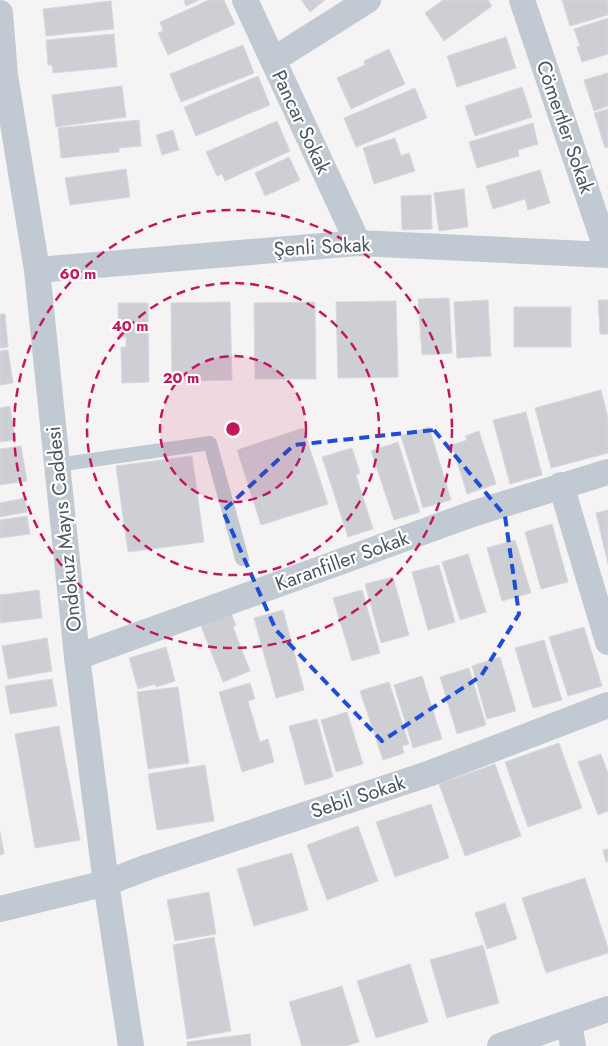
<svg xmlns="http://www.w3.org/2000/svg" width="608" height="1046" font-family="Jost,sans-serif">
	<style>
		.building { fill: #cdcfd5; stroke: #d7d9de }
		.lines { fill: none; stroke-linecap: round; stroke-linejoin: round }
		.service { stroke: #c1cad2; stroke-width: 14 }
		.minor { stroke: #c1cad2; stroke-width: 26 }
		.marked { fill: none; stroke: #1d4ed8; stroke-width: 4; stroke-dasharray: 10 6; stroke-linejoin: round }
		.ring { fill: none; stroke: #c2185b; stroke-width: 2.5; stroke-dasharray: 9 6 }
		.labels { text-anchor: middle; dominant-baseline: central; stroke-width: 4.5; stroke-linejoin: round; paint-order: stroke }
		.street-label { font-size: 20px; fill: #4a5661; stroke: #fff }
		.centre { fill: #c2185b; stroke: #fff; stroke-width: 2.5 }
		.ring-label { font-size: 15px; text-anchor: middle; font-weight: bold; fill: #c2185b; stroke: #fff; stroke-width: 4.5; stroke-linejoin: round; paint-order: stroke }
	</style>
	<rect width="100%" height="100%" fill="#f5f3f3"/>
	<!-- building -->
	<g class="building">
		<path d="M184,0H199L186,6Z"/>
		<path d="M209,0H224L235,24L168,55L158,33L163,31L160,22Z"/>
		<path d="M301,0H325L310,12Z"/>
		<path d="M443,0H488L492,6L444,41L425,13Z"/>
		<path d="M562,0H608V15L570,26Z"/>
		<path d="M111,1L114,29L46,36L43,9Z"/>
		<path d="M608,18V54L582,62L577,47L580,46L574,29Z"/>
		<path d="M114,34L117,67L53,73L52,65H48L46,40Z"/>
		<path d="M506,37L516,68L457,87L447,56Z"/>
		<path d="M243,45L254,73L181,102L170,74Z"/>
		<path d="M389,49L405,84L351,109L337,78L365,65L364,61Z"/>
		<path d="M608,73V106L594,111L584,80Z"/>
		<path d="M258,76L270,105L196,136L184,107Z"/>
		<path d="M122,86L126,117L56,127L52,95Z"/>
		<path d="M522,87L532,117L475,136L465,106Z"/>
		<path d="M415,88L427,118L356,147L344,118Z"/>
		<path d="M608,109V147L605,148L594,113Z"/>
		<path d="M139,120L141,146L119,148V152L61,158L58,128Z"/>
		<path d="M277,121L290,151L225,181L222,174L217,176L206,152Z"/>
		<path d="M533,123L538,144L518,150L519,156L477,168L469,142Z"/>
		<path d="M173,130L179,150L162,155L156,135Z"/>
		<path d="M395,138L401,156L409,153L415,171L374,184L363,148Z"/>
		<path d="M289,157L300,180L265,196L255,173Z"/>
		<path d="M126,169L130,197L70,205L65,178Z"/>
		<path d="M540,170L550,203L528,210L525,199L493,209L486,186Z"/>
		<path d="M464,189L468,227L439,231L434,193Z"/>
		<path d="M431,195L432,229L402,230L401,196Z"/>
		<path d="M449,298L452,353L422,355L418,299Z"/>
		<path d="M488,300L491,356L457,358L454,302Z"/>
		<path d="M598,300H608V334H600Z"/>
		<path d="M396,301L398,377L338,378L336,302Z"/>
		<path d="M230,302L232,380L172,381L171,303Z"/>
		<path d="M315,302L316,379H255L254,303Z"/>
		<path d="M118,303H148L149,382L122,383L121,347H126V337H119Z"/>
		<rect x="514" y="307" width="57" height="40"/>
		<path d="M0,314H5L8,347L0,348Z"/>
		<path d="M8,350L13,383L0,385V351Z"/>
		<path d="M601,390L608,418V453L551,468L535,408Z"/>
		<path d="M10,406L15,440L0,442V408Z"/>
		<path d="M526,412L542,475L510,484L493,420Z"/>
		<path d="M429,427L451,500L423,508L401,436Z"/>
		<path d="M303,428L328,504L261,525L237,450Z"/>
		<path d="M479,431L496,484L467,494L452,445L467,440L465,436Z"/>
		<path d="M398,442L420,512L394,520L371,451Z"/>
		<path d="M21,446L27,481L0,485V449Z"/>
		<path d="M352,448L360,473L356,475L373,529L348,537L322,457Z"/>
		<path d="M192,456L204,542L128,552L116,466Z"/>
		<path d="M25,498L27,512L0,517V503Z"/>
		<path d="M608,510V564L596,513Z"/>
		<path d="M27,516L30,534L0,538V520Z"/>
		<path d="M552,524L568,582L541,589L525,532Z"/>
		<path d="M515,540L531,593L502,601L487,548Z"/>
		<path d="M468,554L486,612L460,620L442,562Z"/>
		<path d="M439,565L455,622L428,630L412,572Z"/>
		<path d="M393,577L409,635L381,643L365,584Z"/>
		<path d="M39,590L42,618L0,623V595Z"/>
		<path d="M362,590L380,653L352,661L333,598Z"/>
		<path d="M229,609L236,625L233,627L250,671L223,682L199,621Z"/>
		<path d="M283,610L304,690L276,698L254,618Z"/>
		<path d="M584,627L602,686L568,696L549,637Z"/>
		<path d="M47,638L52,671L8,679L2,646Z"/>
		<path d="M544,640L562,700L533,708L515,648Z"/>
		<path d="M166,647L175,681L156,687L155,684L138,689L129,658Z"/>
		<path d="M500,657L516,711L487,719L472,666Z"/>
		<path d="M469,668L486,725L457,734L440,677Z"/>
		<path d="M422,676L442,739L413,748L394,685Z"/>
		<path d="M52,679L57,706L10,714L5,686Z"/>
		<path d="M389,682L409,744L402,746L404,753L383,760L360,691Z"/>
		<path d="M250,683L255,699L248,701L260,742L268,739L274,762L242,772L219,692Z"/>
		<path d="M178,687L189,763L148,769L137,692Z"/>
		<path d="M347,712L363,764L336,772L321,720Z"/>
		<path d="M317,719L333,777L305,785L289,726Z"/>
		<path d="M59,726L80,840L35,848L15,734Z"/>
		<path d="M559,743L582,808L528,827L505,762Z"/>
		<path d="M601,754L608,773V811L598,815L578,762Z"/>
		<path d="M495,764L521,836L465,856L439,784Z"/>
		<path d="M205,765L214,821L157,830L148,774Z"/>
		<path d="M431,804L449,858L395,877L376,822Z"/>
		<path d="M358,826L378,881L327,900L307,845Z"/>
		<path d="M0,831L4,854L0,855Z"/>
		<path d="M608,849V861L606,862L603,850Z"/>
		<path d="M292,853L308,910L254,926L237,869Z"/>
		<path d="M585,878L608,948V953L546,973L522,898Z"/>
		<path d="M209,892L216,934L175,941L167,900Z"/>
		<path d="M505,903L517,939L487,949L475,913Z"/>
		<path d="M214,937L231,1031L187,1039L173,945Z"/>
		<path d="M483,945L499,1003L447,1018L430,960Z"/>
		<path d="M410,964L428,1022L376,1038L357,981Z"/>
		<path d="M342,986L359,1042L346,1046H302L289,1002Z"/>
		<path d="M250,1034L251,1046H187V1042Z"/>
	</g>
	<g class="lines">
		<!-- service -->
		<path class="service" d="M57,465L210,443L242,559"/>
		<!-- minor -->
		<g class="minor">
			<path d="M245,0L358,243"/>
			<path d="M522,0L608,254"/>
			<path d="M0,13L5,75L37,270L77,657L106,883L131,1046"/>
			<path d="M273,60L368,0"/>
			<path d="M37,270L358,243L608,255"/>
			<path d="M561,485L608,642"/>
			<path d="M77,657L475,513L608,472"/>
			<path d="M0,909L106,883L148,867L428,774L608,705"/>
			<path d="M569,1023L573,1046"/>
			<path d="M500,1046L608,1009"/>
		</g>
	</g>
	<!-- marked area -->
	<path class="marked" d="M434,430L505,516L519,614L481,676L382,741L276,630L223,511L294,445Z"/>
	<!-- distance rings -->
	<circle cx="233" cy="429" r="73" fill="#c2185b" fill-opacity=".12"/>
	<g class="ring">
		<circle cx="233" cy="429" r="73"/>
		<circle cx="233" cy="429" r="146"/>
		<circle cx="233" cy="429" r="219"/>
	</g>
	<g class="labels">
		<!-- street labels -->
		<g class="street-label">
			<text transform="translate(301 122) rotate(65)">Pancar Sokak</text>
			<text transform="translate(565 127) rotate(71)">Cömertler Sokak</text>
			<text transform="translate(322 247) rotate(-3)">Şenli Sokak</text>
			<text transform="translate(64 529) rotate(-96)">Ondokuz Mayıs Caddesi</text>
			<text transform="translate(342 561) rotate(-20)">Karanfiller Sokak</text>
			<text transform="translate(358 797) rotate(-18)">Sebil Sokak</text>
		</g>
	</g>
	<circle cx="233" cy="429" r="8" class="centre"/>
	<g class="ring-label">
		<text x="78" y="279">60 m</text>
		<text x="130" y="331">40 m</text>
		<text x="181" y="383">20 m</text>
	</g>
</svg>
